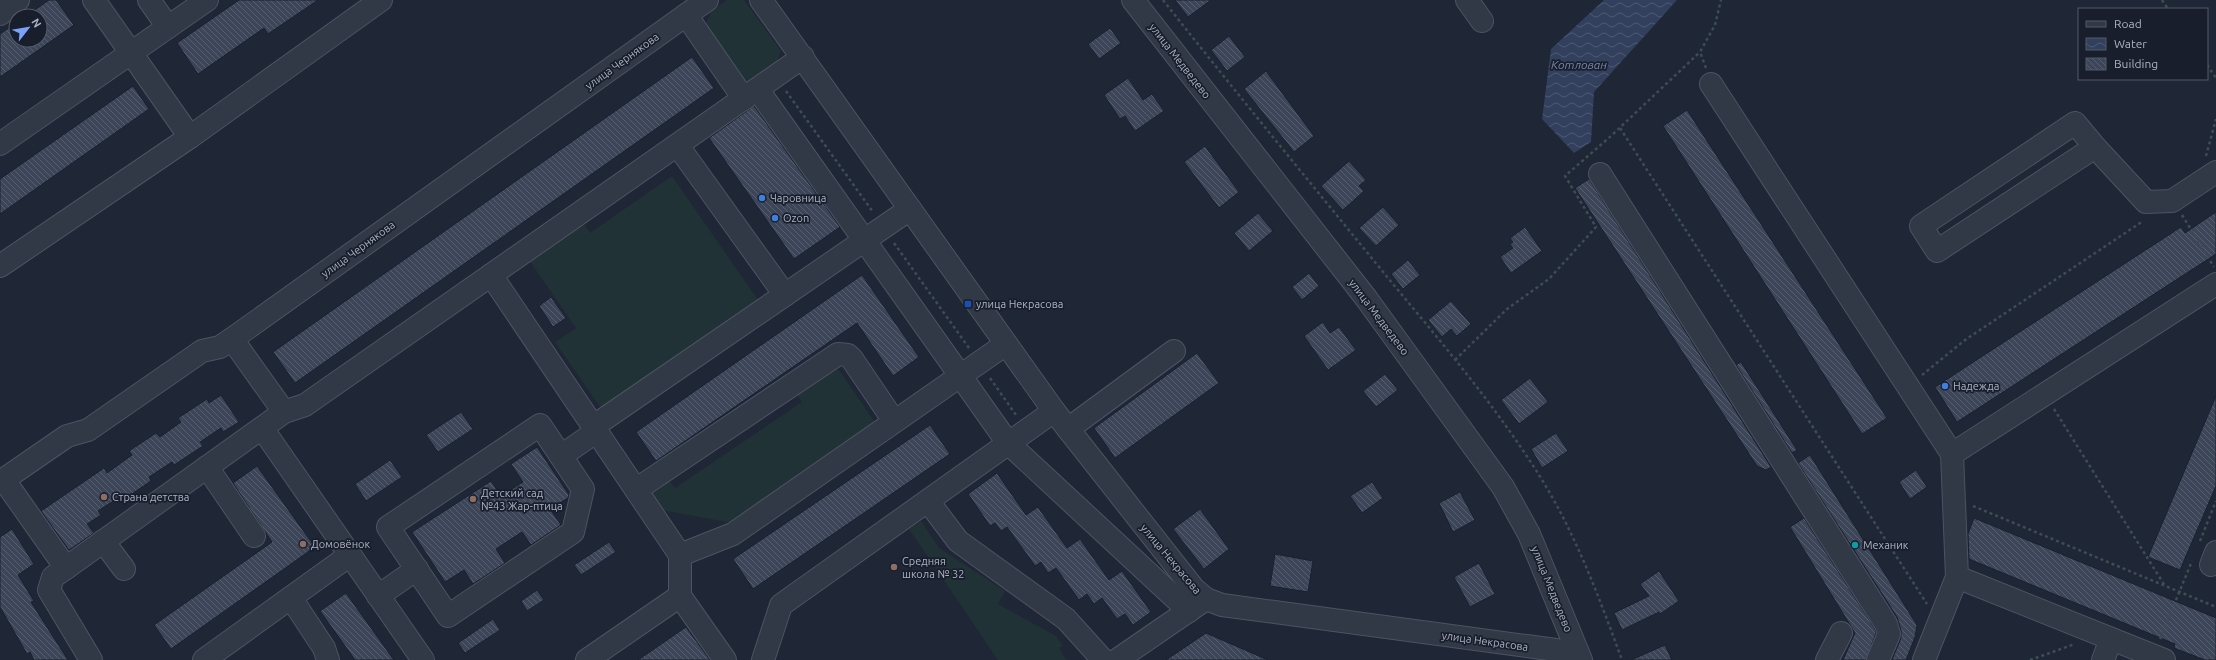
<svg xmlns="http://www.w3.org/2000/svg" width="2216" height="660" font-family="Ubuntu,sans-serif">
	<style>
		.grass { fill: #213237 }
		.water { fill: url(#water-waves) }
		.building { fill: url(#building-back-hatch); stroke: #1a202d }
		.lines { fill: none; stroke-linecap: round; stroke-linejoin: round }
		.minor-casing { stroke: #4d5362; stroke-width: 24 }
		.path { stroke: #3b4e51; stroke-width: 2.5; stroke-dasharray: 3 3; stroke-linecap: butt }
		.minor { stroke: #323946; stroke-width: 22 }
		.shop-dot { fill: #3f7fe0; stroke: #181e2b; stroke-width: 1.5 }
		.transit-dot { fill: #1a4fb4; stroke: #181e2b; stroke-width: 1.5 }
		.education-dot { fill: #8d6e63; stroke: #181e2b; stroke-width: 1.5 }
		.culture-dot { fill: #0f9aa8; stroke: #181e2b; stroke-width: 1.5 }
		.labels { text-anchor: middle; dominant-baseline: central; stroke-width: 3.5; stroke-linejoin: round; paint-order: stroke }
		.street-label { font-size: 11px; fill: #acb3c4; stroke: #181e2b }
		.poi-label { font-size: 11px; fill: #acb3c4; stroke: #181e2b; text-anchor: start }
		.water-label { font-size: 12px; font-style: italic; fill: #7486ac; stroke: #181e2b }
	</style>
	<defs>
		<pattern id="water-waves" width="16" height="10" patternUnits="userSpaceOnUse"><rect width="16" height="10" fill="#32405d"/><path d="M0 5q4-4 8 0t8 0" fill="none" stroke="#4d5973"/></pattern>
		<pattern id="building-back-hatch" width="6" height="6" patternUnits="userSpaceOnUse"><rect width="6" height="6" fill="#3d4659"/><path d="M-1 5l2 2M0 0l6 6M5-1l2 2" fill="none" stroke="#565e6f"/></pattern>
	</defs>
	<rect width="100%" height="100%" fill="#1f2636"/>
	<!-- grass -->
	<g class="grass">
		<path d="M727,0H744L781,51L775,67L754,82L740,80L704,28L712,10Z"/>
		<path d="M672,176L760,303L603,411L555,342L576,328L529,260L583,223L590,233Z"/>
		<path d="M831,368L839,370L874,421L871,431L738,524L661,510L649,493L669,480L675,488L802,402L795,392Z"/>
		<path d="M921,521L939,548L1005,591L998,604L1056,636L1063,646L1059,648L1066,660H998L909,529Z"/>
	</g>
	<!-- water -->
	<path class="water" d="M1604,0H1677L1594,92L1591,142L1574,153L1542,119L1551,49Z"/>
	<!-- building -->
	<g class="building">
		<path d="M49,0H56L74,25L0,77V34L16,23V40H40V16H26Z"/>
		<path d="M239,0H318L268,34L264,28L198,74L177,43Z"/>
		<path d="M1175,0H1211L1188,17Z"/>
		<path d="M1110,28L1121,43L1099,59L1088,44Z"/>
		<path d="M1229,36L1245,57L1227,71L1211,50Z"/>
		<path d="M692,57L714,88L295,383L273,352Z"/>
		<path d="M1266,71L1314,136L1294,152L1244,89Z"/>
		<path d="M1128,78L1143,100L1152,94L1164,111L1135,131L1125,116L1120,119L1104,95Z"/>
		<path d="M133,86L149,109L0,214V179Z"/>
		<path d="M754,106L840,227L794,259L709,138Z"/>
		<path d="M1687,110L1887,418L1862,434L1663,126Z"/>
		<path d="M1205,146L1239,192L1219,208L1184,162Z"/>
		<path d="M1349,161L1366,180L1359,186L1364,191L1343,210L1321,186Z"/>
		<path d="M1589,179L1771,467L1766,470L1757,466L1575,188Z"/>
		<path d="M1383,207L1399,225L1376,246L1359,228Z"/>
		<path d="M2216,212V254L1957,422L1935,387L2181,227L2185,233Z"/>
		<path d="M1258,213L1273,231L1249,251L1234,233Z"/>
		<path d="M1525,227L1542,251L1511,273L1500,257L1513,248L1510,244L1513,242L1510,238Z"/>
		<path d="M1408,260L1420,275L1403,289L1391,274Z"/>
		<path d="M1309,273L1319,286L1302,300L1292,287Z"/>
		<path d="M862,275L919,357L893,376L857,323L656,461L636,432Z"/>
		<path d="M551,297L566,318L553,327L539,306Z"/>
		<path d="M1451,301L1471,324L1457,336L1451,329L1442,337L1428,320Z"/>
		<path d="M1323,322L1330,333L1339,327L1356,350L1328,370L1304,336Z"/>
		<path d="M1197,353L1219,383L1115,458L1094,428Z"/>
		<path d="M1741,362L1797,450L1792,453L1736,365Z"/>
		<path d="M1385,374L1398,390L1376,407L1363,391Z"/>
		<path d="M1530,378L1548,402L1519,424L1501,400Z"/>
		<path d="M221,395L239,422L223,432L221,428L200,442L203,446L174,465L172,462L149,477L151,481L123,500L121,496L98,511L101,515L87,524L94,533L69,550L41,511L104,468L107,473L132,455L129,451L156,433L160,437L181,422L178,418L207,399L209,403Z"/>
		<path d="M2216,396V486L2180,570L2148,557Z"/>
		<path d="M461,412L473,429L438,452L426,435Z"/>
		<path d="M930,425L950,454L753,589L733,559Z"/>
		<path d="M1556,433L1568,451L1542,468L1531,449Z"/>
		<path d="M537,447L569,495L568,498L550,509L561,525L531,545L522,532L496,549L505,563L473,584L464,570L445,582L412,532L491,481L501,496L523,482L511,464Z"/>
		<path d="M1810,455L1917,625L1915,637L1906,660H1892L1901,638V630L1897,617L1798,463Z"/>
		<path d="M390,460L402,477L366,501L355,484Z"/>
		<path d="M257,466L315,547L171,649L154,625L272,542L233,483Z"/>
		<path d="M1916,470L1927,487L1910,499L1899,482Z"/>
		<path d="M997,473L1026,515L1038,507L1067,548L1080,539L1109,580L1122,571L1151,612L1133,625L1125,614L1117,619L1102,598L1094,604L1087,594L1079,600L1056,568L1048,573L1041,562L1035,566L1007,527L1001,531L995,523L990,526L968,494Z"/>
		<path d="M1372,482L1383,498L1362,513L1350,496Z"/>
		<path d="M1460,492L1475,520L1453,532L1439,503Z"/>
		<path d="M1200,509L1229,549L1204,569L1173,529Z"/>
		<path d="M1804,518L1875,629L1876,633L1866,660H1843L1855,633L1790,527Z"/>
		<path d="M1974,518L2216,618V660H2205L2174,648L2175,644L1969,559L1968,534Z"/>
		<path d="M12,529L34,564L18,575L34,601L31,602L68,660H34L30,652L27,654L0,607V537Z"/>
		<path d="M609,542L616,552L581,575L574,565Z"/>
		<path d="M1275,554L1313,561L1308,592L1270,586Z"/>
		<path d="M1479,563L1495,594L1470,607L1454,577Z"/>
		<path d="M1659,571L1679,601L1660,614L1659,612L1622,630L1614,613L1649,596L1640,584Z"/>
		<path d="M537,590L544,600L527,611L521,601Z"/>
		<path d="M346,593L394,660H355L320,611Z"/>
		<path d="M493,619L500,630L465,653L458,643Z"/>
		<path d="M686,627L710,660H638Z"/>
		<path d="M1206,633L1268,660H1166Z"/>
		<path d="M1665,645L1672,660H1631Z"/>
	</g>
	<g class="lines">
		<!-- minor casing -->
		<g class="minor-casing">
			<g id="minor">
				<path d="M94,0L190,137"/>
				<path d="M149,0L168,27"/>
				<path d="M761,0L1054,411L1194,589L1206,599L1222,605L1578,653"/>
				<path d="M1133,0L1366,298L1503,487L1529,534L1581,660"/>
				<path d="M1467,0L1482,21"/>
				<path d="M0,14L18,0"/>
				<path d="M686,15L744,99"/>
				<path d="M1711,84L1952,454"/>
				<path d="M758,90L1008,443L1189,611"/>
				<path d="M0,144L207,0"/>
				<path d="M678,146L785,295"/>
				<path d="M2095,147L1937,251L1921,226L2075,123L2095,147L2146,202L2172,201L2216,172"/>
				<path d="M1600,174L1886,624L1889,634L1878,660"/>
				<path d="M0,266L190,137L381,0"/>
				<path d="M491,275L680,555V596L725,660"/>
				<path d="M232,339L284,412"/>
				<path d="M540,425L583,489L573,532L448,616L388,527Z"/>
				<path d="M594,426L910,209"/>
				<path d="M262,428L423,660"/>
				<path d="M1068,429L1174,351"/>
				<path d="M561,456L597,431"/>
				<path d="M207,467L254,536"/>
				<path d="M4,480L66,568L284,412L305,405L803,57"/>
				<path d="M0,482L67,436L88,430L202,351L220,347L232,339L707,0"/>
				<path d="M637,489L838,354L848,355L852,359L894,421"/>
				<path d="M928,501L958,541L1066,619L1103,660"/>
				<path d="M103,541L124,569"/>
				<path d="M680,555L733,534L1006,344"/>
				<path d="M2211,565L2216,552"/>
				<path d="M66,568L53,577L49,590L91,660"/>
				<path d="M1957,577L2164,660"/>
				<path d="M378,596L417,569"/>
				<path d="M291,598L324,648L328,660"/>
				<path d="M204,660L350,555"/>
				<path d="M587,660L680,596"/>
				<path d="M763,660L781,605L1054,411"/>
				<path d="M1117,660L1200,603"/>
				<path d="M1827,660L1841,633"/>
				<path d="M1924,660L1957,577L1952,454L2216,284"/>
				<path d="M2103,660L2111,639"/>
			</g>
		</g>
		<!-- path -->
		<g class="path">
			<path d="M1163,0C1237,94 1313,186 1388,278C1441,342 1495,405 1539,475C1575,532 1599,597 1622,660"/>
			<path d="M2162,0L2168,9"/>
			<path d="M2207,65L2216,78"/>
			<path d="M1706,68L1700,52L1715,25L1721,0"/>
			<path d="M786,91L873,212"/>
			<path d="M1620,128L1927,604"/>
			<path d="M2206,156L2216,119"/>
			<path d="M2182,215L2214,267"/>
			<path d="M894,243L969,348"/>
			<path d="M1455,360L1507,309L1549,279L1596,227L1565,176L1611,136L1700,52"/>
			<path d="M1922,375L1965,340L2143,221"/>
			<path d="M990,378L1016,415"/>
			<path d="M2054,409L2165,586"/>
			<path d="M1973,506L2216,607"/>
			<path d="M2200,541L2216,501"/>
			<path d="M2160,639L2192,561"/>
			<path d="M2030,660L2075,644"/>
		</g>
		<!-- minor -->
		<use href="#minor" class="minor"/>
	</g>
	<!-- markers -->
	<g class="shop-dot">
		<circle cx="762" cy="198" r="4"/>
		<circle cx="775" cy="218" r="4"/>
		<circle cx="1945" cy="386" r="4"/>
	</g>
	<rect class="transit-dot" x="964" y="300" width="8" height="8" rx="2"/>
	<g class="education-dot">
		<circle cx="104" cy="497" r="4"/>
		<circle cx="473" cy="499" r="4"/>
		<circle cx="303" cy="544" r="4"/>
		<circle cx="894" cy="567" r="4"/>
	</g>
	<circle class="culture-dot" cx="1855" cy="545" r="4"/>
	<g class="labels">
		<!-- street labels -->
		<g class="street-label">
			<text transform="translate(622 61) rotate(-36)">улица Чернякова</text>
			<text transform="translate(1180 61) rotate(52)">улица Медведево</text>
			<text transform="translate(358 249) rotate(-36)">улица Чернякова</text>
			<text transform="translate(1379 317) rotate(53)">улица Медведево</text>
			<text transform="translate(1171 559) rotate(50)">улица Некрасова</text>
			<text transform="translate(1552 589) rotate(68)">улица Медведево</text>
			<text transform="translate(1485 641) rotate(8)">улица Некрасова</text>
		</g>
		<!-- poi labels -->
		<g class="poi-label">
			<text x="770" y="198">Чаровница</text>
			<text x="783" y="218">Ozon</text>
			<text x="976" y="304">улица Некрасова</text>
			<text x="1953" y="386">Надежда</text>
			<text x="481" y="493">Детский сад<tspan x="481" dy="13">№43 Жар-птица</tspan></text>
			<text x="112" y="497">Страна детства</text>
			<text x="311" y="544">Домовёнок</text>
			<text x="1863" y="545">Механик</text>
			<text x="902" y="561">Средняя<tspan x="902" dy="13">школа № 32</tspan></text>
		</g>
		<!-- water labels -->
		<g class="water-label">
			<text x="1579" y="64">Котлован</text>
		</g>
	</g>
	<!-- legend -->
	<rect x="2078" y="8" width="130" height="72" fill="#181e2b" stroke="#535a68"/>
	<rect x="2086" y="21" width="20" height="6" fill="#323946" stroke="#535a68"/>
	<text x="2114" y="28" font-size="12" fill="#acb3c4">Road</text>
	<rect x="2086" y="38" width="20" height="12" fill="url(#water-waves)" stroke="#535a68"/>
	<text x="2114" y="48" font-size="12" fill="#acb3c4">Water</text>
	<rect x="2086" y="58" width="20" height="12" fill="url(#building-back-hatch)" stroke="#535a68"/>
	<text x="2114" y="68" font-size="12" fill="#acb3c4">Building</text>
	<!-- north arrow -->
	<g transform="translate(28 28) rotate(59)"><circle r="19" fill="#181e2b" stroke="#535a68"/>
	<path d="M0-3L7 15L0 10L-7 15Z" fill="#7ca1f8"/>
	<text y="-6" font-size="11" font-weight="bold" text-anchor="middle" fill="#acb3c4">N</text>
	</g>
</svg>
